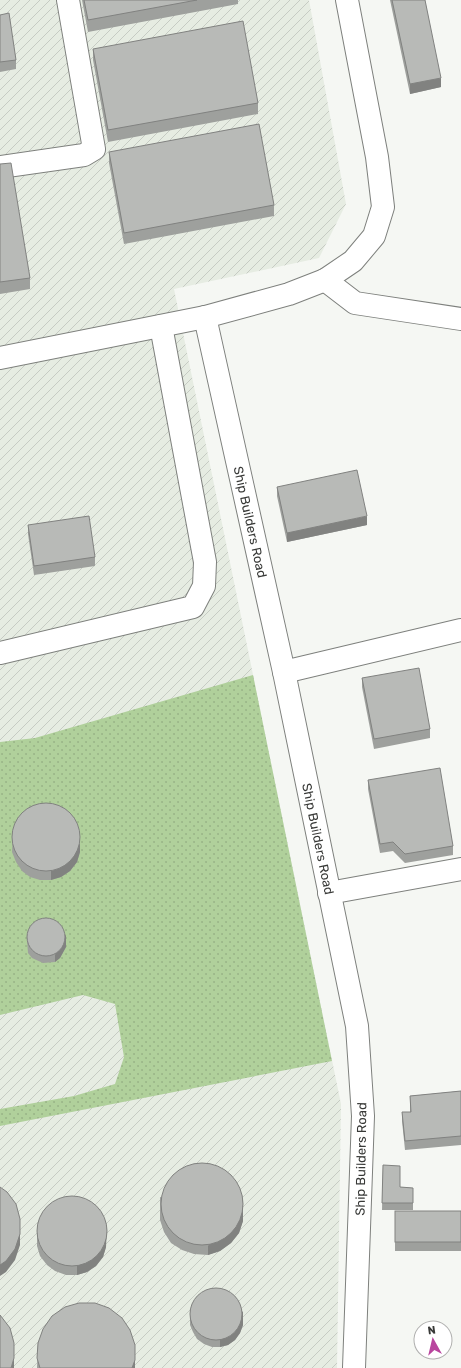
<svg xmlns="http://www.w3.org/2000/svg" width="461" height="1368" font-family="Rubik,sans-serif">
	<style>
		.industrial { fill: url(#industrial-furrows) }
		.grass { fill: url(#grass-dots) }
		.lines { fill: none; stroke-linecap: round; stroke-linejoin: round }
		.minor-casing { stroke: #7e807d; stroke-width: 24 }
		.minor { stroke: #fff; stroke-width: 22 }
		.wall { fill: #9ea09d }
		.shaded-wall { fill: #818280 }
		.building { fill: #b8bab7; stroke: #818280 }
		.labels { text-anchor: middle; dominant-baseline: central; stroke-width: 3.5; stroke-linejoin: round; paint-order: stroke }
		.street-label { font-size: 13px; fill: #393a38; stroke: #fff }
	</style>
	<defs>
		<pattern id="industrial-furrows" width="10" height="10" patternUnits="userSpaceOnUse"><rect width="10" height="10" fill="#e6ece2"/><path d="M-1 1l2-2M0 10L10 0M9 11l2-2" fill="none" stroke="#c6cbc3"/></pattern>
		<pattern id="grass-dots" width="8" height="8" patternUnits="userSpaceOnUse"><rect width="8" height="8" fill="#b0d09b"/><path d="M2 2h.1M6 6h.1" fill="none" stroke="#98b386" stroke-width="1.8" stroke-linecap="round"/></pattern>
	</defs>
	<rect width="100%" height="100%" fill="#f5f7f3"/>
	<!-- industrial -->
	<path class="industrial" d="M0,0H309L346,204L319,258L174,289L341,1104L337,1368H0Z"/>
	<!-- grass -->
	<path class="grass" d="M253,675L332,1061L0,1126V1109L74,1096L115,1084L124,1057L115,1004L83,995L0,1015V742L35,738Z"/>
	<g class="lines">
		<!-- minor casing -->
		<g class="minor-casing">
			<g id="minor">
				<path d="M0,167L84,155L94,149L68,0"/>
				<path d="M325,280L355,303L461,319"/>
				<path id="s1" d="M205,317L284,672L357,1026L363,1116L354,1368"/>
				<path d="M0,358L205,317L289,294L325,280L353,261L374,236L383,207L377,157L347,0"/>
				<path d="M0,653L193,607L204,586L205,562L161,326"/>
				<path d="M284,672L461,630"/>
				<path d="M329,893L461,869"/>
			</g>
		</g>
		<!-- minor -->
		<use href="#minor" class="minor"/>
	</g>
	<!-- wall -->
	<g class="wall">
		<path d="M82,0H238V4L88,32Z"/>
		<path d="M390,0H425L441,87L410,94Z"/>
		<path d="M0,15L16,60V69L0,72Z"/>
		<path d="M93,49L258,103V114L108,142L93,60Z"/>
		<path d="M109,152L274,205V216L124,244L109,163Z"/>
		<path d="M0,164L30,278V289L0,294Z"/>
		<path d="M277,487L367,525L287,542L277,496Z"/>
		<path d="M28,525L95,557V566L34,575L28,534Z"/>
		<path d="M362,678L430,729V738L374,749L362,687Z"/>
		<path d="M368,780L453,846V855L405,863L393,851L380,853L368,789Z"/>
		<path d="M13,832L80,852L77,862L70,871L61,877L51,880H40L30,877L22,871L16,862L12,852Z"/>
		<path d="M27,934L66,947L60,958L55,962L43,963L32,958L28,953L27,940Z"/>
		<path d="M461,1091V1145L405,1150L402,1121V1112H410V1096Z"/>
		<path d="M383,1165L400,1187L413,1188V1210H382Z"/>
		<path d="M160,1197L243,1221L239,1233L231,1243L220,1251L208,1255L194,1254L182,1250L171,1243L164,1232L160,1220Z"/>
		<rect x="395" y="1211" width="66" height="40"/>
		<path d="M37,1226L106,1247L103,1257L96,1266L87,1272L77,1275H66L55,1271L47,1265L40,1256L37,1246Z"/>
		<path d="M190,1310L243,1325L240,1333L235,1340L228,1345L220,1347H212L204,1344L197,1339L193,1332L190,1325Z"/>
		<path d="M38,1343L135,1345V1368H37Z"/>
	</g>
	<!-- shaded-wall -->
	<g class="shaded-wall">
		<path d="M441,78V87L410,94V84Z"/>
		<path d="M367,516V525L287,542V533Z"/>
		<path d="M80,843V852L77,862L70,871L61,877L51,880V871Z"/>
		<path d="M66,934V947L60,958L55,962V955Z"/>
		<path d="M243,1199V1221L239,1233L231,1243L220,1251L208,1255V1246Z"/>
		<path d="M20,1219V1245L15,1260L6,1272L0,1276V1265Z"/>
		<path d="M107,1227L106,1247L103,1257L96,1266L87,1272L77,1275V1266Z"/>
		<path d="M243,1311V1325L240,1333L235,1340L228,1345L220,1347V1340Z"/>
		<path d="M135,1345V1368H132Z"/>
		<path d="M14,1358V1368H11Z"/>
	</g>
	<!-- building -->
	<g class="building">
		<path d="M84,0H197L88,20Z"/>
		<path d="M392,0H425L441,78L410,84Z"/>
		<path d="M9,13L16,60L0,62V15Z"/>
		<path d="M243,21L258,103L108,130L93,49Z"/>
		<path d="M259,124L274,205L124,233L109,152Z"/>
		<path d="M11,163L30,278L0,282V164Z"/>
		<path d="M357,470L367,516L287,533L277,487Z"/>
		<path d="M89,516L95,557L34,566L28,525Z"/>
		<path d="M419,668L430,729L374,739L362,678Z"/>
		<path d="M440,768L453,846L405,854L393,842L380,844L368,780Z"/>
		<circle cx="46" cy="837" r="34"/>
		<circle cx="46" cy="937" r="19"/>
		<path d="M461,1091V1136L405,1141L402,1112H411L410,1096Z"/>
		<circle cx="202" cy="1204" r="41"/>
		<path d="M383,1165L400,1166V1187L413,1188V1203H382Z"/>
		<path d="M0,1187L7,1192L16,1204L20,1219V1234L15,1249L6,1261L0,1265Z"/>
		<circle cx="72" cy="1231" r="35"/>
		<rect x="395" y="1211" width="66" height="31"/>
		<circle cx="216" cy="1314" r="26"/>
		<path d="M79,1303H95L109,1308L122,1318L130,1330L135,1345V1360L132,1368H40L37,1358L38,1343L43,1329L52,1316L65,1307Z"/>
		<path d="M0,1315L10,1328L14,1343V1358L11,1368H0Z"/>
	</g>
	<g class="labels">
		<!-- street labels -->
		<g class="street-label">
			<text stroke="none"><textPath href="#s1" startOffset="210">Ship Builders Road</textPath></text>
			<text stroke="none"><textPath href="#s1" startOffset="534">Ship Builders Road</textPath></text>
			<text transform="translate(361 1159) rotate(-89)">Ship Builders Road</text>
		</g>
	</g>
	<!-- north arrow -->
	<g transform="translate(433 1340) rotate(352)"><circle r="19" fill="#ffffff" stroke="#b0b0af"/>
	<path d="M0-3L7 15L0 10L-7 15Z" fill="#b9459e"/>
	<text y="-6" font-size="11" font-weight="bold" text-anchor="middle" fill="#393a38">N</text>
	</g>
</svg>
